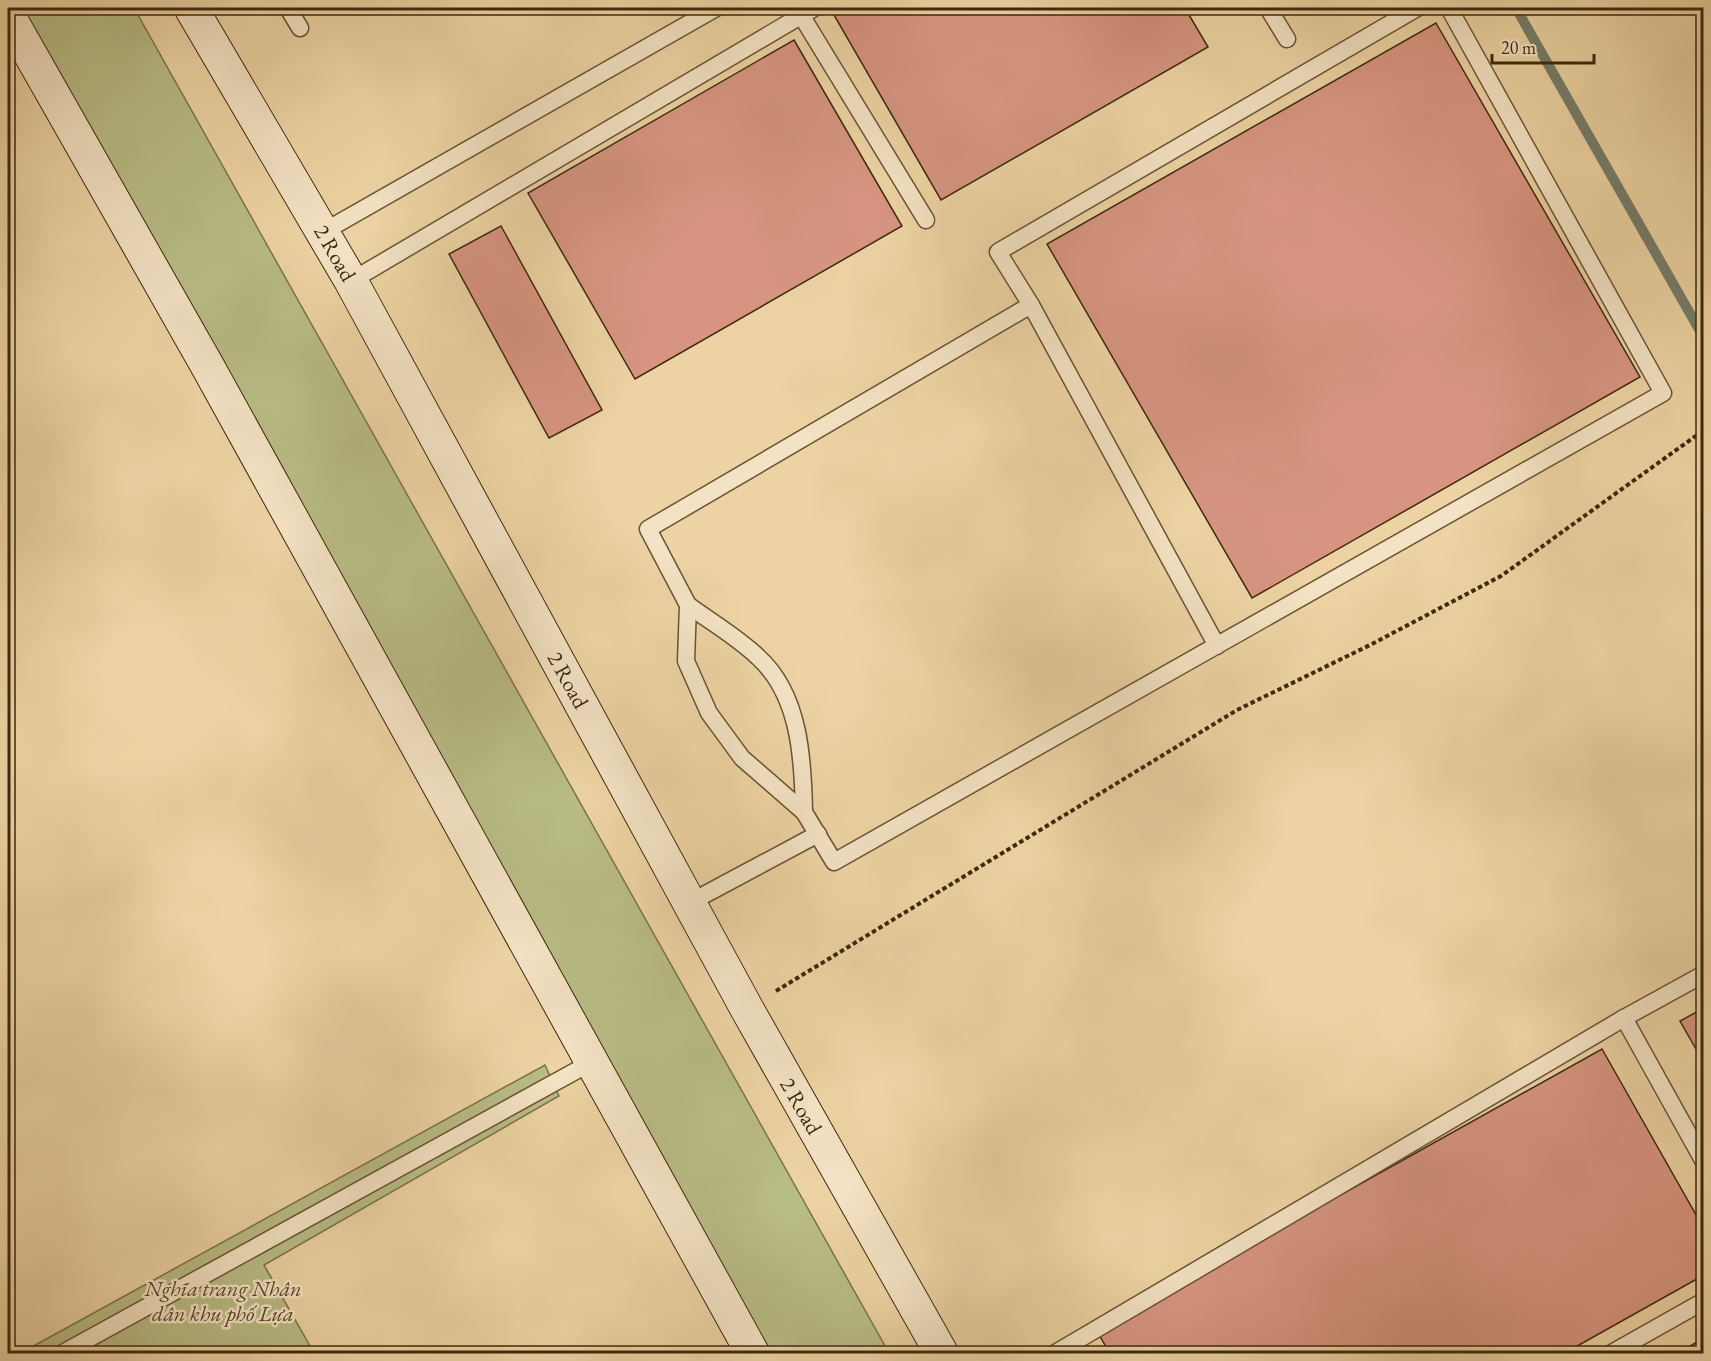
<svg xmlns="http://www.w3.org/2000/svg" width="1711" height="1361" font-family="'EB Garamond',serif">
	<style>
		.green { fill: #b8bc85; stroke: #7b724a; stroke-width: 1.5 }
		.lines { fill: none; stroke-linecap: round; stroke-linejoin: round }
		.stream { stroke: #757e6b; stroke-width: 10 }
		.building { fill: #d79581; stroke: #3e280f; stroke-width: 1.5 }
		.service-casing { stroke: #6a5334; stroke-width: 19 }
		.secondary-casing { stroke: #3e280f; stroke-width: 35 }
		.path { stroke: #3e280f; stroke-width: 4; stroke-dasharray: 4.5 3; stroke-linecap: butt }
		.service { stroke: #f3e2c3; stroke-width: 16 }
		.secondary { stroke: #f3e2c3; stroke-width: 33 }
		.labels { text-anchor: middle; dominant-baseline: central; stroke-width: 5; stroke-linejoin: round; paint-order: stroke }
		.street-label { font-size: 22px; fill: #3e280f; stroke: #f3e2c3 }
		.park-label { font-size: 22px; font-style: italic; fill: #564627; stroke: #f3e2c3 }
	</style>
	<rect width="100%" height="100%" fill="#edd3a3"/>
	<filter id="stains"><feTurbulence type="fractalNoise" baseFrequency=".00333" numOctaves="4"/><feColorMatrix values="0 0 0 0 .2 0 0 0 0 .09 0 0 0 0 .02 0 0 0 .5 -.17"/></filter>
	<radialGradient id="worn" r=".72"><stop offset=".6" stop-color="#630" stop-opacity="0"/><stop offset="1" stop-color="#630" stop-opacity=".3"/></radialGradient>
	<!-- green -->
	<g class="green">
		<path d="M15,8H134L889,1353H770Z"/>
		<path d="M545,1065L559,1096L264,1265L314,1353L19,1354Z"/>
	</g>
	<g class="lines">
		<!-- stream -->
		<path class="stream" d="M1516,8L1704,338"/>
	</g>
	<!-- building -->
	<g class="building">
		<path d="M847,8H1185L1208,47L941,200L834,15Z"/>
		<path d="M1436,23L1640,377L1252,598L1047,244Z"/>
		<path d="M794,40L902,226L635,379L528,193Z"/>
		<path d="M501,226L602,410L549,438L449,254Z"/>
		<path d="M1704,1008V1063L1680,1021Z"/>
		<path d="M1602,1049L1704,1229V1275L1563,1354H1110L1097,1331Z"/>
		<path d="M1704,1338V1354H1676Z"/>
	</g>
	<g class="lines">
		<!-- service casing -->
		<g class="service-casing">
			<g id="service">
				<path d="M288,8L300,28"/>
				<path d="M1268,8L1287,39"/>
				<path d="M801,15L926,220"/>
				<path d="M323,232L716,8"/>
				<path d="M351,281L814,8"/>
				<path d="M1031,305L998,252L1417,8"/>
				<path d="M688,605C711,622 737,637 758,657C800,695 803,759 804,812"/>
				<path d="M1217,646L1031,305L648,529L688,605L686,661L709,713L742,758L804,812L834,862L1663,393L1449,8"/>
				<path d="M689,903L818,834"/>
				<path d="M1624,1018L1704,974"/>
				<path d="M61,1354L592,1062"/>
				<path d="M1054,1354L1624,1018L1704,1162"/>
				<path d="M1610,1354L1704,1301"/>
			</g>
		</g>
		<!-- secondary casing -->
		<g class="secondary-casing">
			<g id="secondary">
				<path d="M191,8L351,281L747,1009L942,1354"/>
				<path d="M8,15L208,367L753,1354"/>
			</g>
		</g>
		<!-- path -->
		<path class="path" d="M776,991L1237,710L1372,644L1501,576L1704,430"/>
		<!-- service -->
		<use href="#service" class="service"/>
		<!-- secondary -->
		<use href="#secondary" class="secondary"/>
	</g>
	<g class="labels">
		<!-- street labels -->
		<g class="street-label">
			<text transform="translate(335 253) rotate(60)">2 Road</text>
			<text transform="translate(568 680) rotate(61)">2 Road</text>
			<text transform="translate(801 1106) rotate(60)">2 Road</text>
		</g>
		<!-- park labels -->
		<g class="park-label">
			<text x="223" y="1288">Nghĩa trang Nhân<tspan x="223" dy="25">dân khu phố Lựa</tspan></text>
		</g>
	</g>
	<!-- margin -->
	<rect width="1711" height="1361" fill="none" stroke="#edd3a3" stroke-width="30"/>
	<rect x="9" y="9" width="1693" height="1343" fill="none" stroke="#3e280f" stroke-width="3"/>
	<rect x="15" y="15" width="1681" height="1331" fill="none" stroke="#3e280f" stroke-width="1.5"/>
	<!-- scale -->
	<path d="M1492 54v9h102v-9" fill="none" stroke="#3e280f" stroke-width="3"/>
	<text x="1501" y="54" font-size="18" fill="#3e280f" stroke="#f3e2c3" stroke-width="4.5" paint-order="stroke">20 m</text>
	<rect width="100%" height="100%" filter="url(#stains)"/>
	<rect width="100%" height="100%" fill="url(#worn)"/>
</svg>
